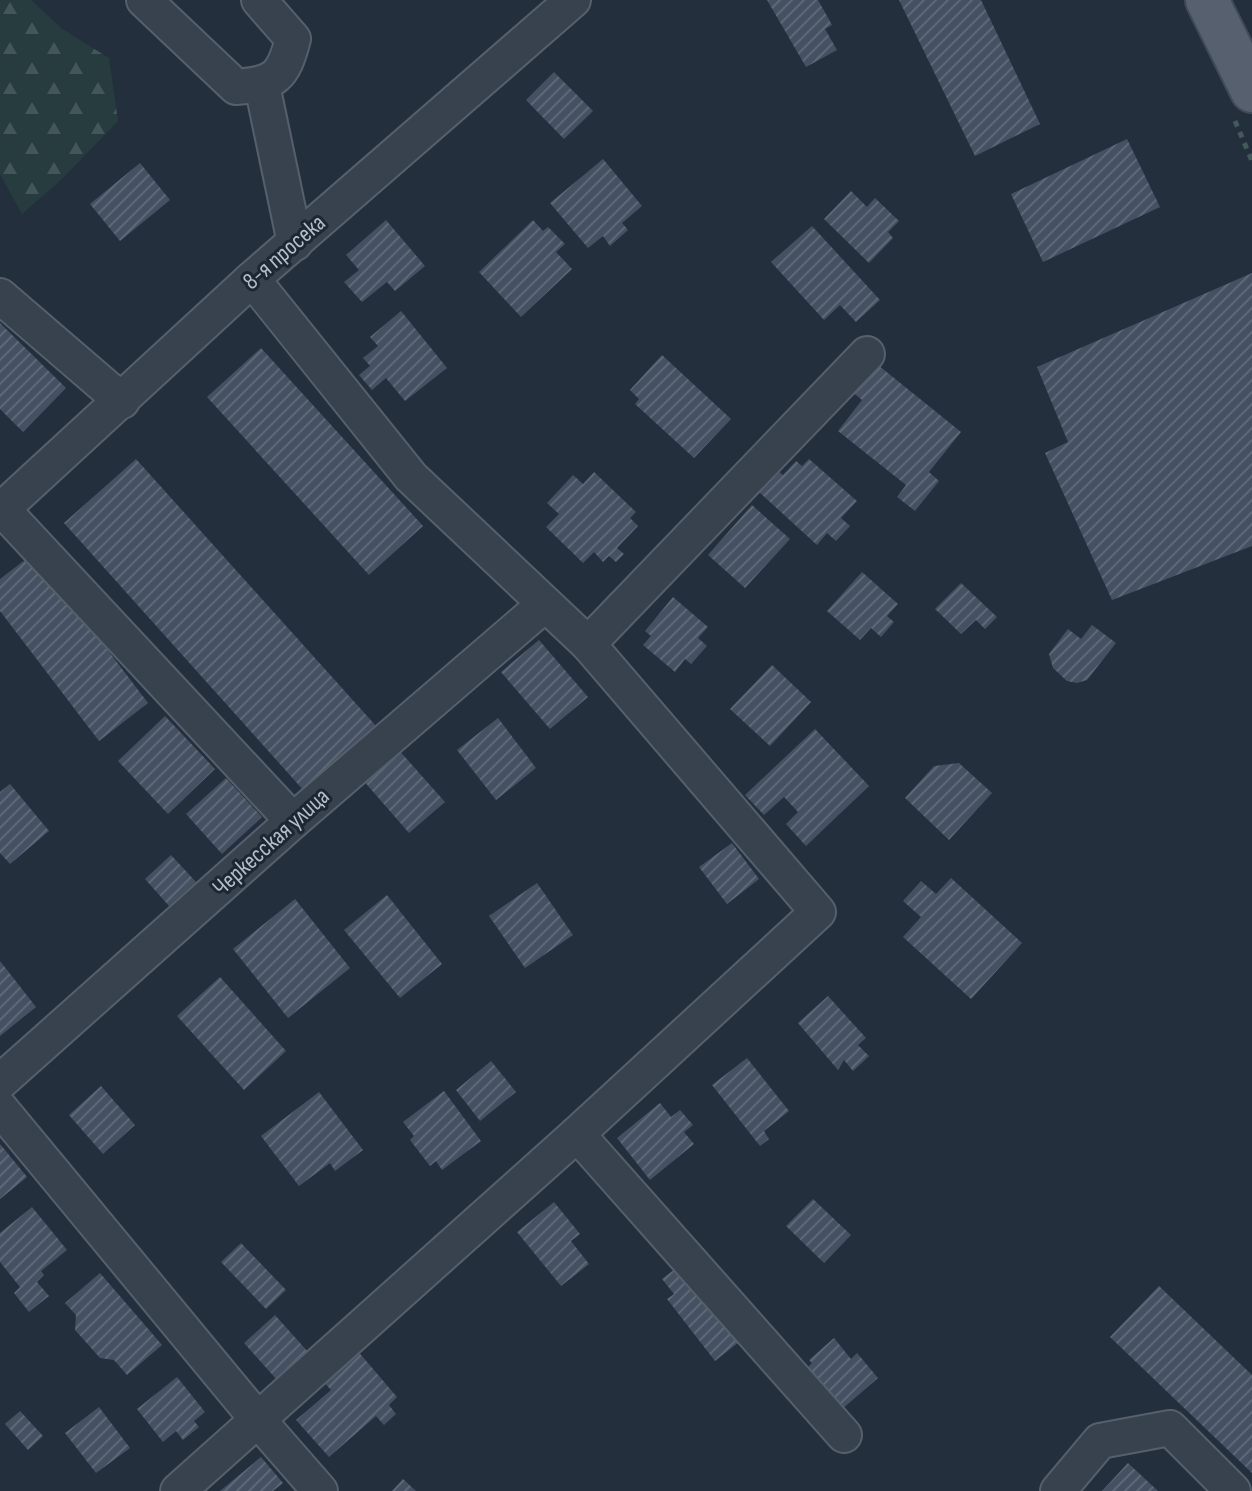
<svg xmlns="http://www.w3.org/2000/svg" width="1252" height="1491" font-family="'Sofia Sans Condensed',sans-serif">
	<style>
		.forest { fill: url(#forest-firs) }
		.building { fill: url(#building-hatch) }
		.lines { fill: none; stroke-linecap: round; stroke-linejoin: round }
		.minor-casing { stroke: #565f6c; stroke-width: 38 }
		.major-casing { stroke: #414a57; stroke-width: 46 }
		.path { stroke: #44595c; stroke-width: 5; stroke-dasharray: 6 6; stroke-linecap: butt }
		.minor { stroke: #38414e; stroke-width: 34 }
		.major { stroke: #56606e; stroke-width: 42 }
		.labels { text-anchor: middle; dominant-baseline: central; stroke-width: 6; stroke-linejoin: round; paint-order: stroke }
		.street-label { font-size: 24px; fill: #b4bcc9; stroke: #1d2633 }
	</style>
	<defs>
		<pattern id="forest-firs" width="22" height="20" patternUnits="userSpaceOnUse" patternTransform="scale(2)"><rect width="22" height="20" fill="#263c3f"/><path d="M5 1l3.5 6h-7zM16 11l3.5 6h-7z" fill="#435659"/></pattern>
		<pattern id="building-hatch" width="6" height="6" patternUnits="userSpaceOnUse" patternTransform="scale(2)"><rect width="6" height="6" fill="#455162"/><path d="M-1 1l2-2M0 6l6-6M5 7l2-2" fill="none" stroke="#5d6877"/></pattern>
	</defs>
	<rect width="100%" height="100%" fill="#242f3e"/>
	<!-- forest -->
	<path class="forest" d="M0,0H31L62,29L109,58L118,121L62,179L22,214L0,174Z"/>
	<!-- building -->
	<g class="building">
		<path d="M767,0H818L832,25L825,29L837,50L806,67Z"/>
		<path d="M899,0H981L1040,124L975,156Z"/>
		<path d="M554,72L593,111L564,139L526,100Z"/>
		<path d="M1127,139L1160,207L1043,262L1011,194Z"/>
		<path d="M603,159L642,206L622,223L628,230L610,246L603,236L588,248L550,203Z"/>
		<path d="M140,163L170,200L120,241L90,204Z"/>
		<path d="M851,191L867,207L875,198L899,221L888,232L893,238L869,263L824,219Z"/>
		<path d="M386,220L425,266L395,291L387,282L362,302L344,282L359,270L346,255Z"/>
		<path d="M533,220L543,231L548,227L565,244L556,252L572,269L521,317L479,272Z"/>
		<path d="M812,226L880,300L856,322L840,305L824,320L771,262Z"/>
		<path d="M1252,273V546L1112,600L1045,453L1068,442L1037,367Z"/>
		<path d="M401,311L447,368L405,401L386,378L372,390L359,375L370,366L363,358L378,346L370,337Z"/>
		<path d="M0,323L66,388L23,432L0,409Z"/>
		<path d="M261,348L423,526L369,575L207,397Z"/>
		<path d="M662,355L731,419L694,458L635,404L639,399L630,390Z"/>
		<path d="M873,361L961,432L929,472L939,481L915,511L897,497L906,485L838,431L862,400L850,390Z"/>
		<path d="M136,459L377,727L305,792L64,523Z"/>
		<path d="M809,459L857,501L841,518L850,526L836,541L827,533L817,545L759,492L778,471L783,475L796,461L802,466Z"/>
		<path d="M594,472L636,512L630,518L638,526L617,548L624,554L616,562L609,556L603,562L594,552L583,563L546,527L559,514L547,503L573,475L583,484Z"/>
		<path d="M752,505L790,539L745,588L708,555Z"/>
		<path d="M34,553L148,703L99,741L0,611V579Z"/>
		<path d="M862,572L898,604L887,616L894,622L881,637L871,628L860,640L827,611Z"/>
		<path d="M961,583L997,617L985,629L976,620L961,634L935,609Z"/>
		<path d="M673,597L708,627L698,638L707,646L691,664L685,659L675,672L643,645L651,636L645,631Z"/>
		<path d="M1092,625L1116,643L1087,680L1077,683L1067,681L1053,668L1049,654L1068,629L1081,639Z"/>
		<path d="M539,640L588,697L550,729L501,672Z"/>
		<path d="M772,665L811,702L770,746L730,709Z"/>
		<path d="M165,716L215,769L168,814L118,761Z"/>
		<path d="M498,718L536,768L496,800L457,750Z"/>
		<path d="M815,729L869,786L806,846L786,824L798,812L784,797L764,815L745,795Z"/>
		<path d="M397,748L445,802L409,833L362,779Z"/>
		<path d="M959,763L992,793L949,840L905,798L934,766Z"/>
		<path d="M226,778L262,817L222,854L186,814Z"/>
		<path d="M10,784L49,831L10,864L0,853V792Z"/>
		<path d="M732,843L759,879L727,904L699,867Z"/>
		<path d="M171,855L196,882L169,906L145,879Z"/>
		<path d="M951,878L1022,943L971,999L903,937L921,917L903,901L921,881L936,894Z"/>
		<path d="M537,883L573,935L525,968L489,916Z"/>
		<path d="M387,895L442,964L400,998L344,930Z"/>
		<path d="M295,899L350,968L288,1018L233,949Z"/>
		<path d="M0,961L36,1007L0,1036Z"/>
		<path d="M220,977L286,1051L244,1090L177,1016Z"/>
		<path d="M828,996L866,1038L858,1045L869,1056L853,1071L844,1060L838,1070L798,1023Z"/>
		<path d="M747,1058L789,1111L764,1131L769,1139L760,1146L712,1085Z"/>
		<path d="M491,1061L516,1092L480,1121L456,1090Z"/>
		<path d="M101,1086L135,1125L103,1154L69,1115Z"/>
		<path d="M444,1091L481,1141L442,1170L436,1161L430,1166L410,1140L414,1136L403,1122Z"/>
		<path d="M319,1092L363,1150L335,1171L330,1163L299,1186L261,1136Z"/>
		<path d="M660,1103L671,1117L680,1110L693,1125L684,1132L694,1144L650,1180L617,1138Z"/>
		<path d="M0,1144L27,1177L0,1199Z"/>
		<path d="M813,1199L851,1235L824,1263L786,1226Z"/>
		<path d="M554,1202L580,1234L571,1241L589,1264L561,1286L517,1232Z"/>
		<path d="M32,1207L67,1250L41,1271L44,1275L37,1282L49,1296L29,1312L14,1293L20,1287L0,1262V1233Z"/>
		<path d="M241,1243L286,1290L266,1309L221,1262Z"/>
		<path d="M679,1266L739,1342L715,1361L667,1299L674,1294L662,1279Z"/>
		<path d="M100,1273L162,1345L127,1375L114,1360L100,1358L75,1330L76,1315L65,1303Z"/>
		<path d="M1159,1286L1252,1375V1473L1110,1337Z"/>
		<path d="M275,1315L309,1353L278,1381L244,1343Z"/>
		<path d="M834,1338L851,1359L857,1353L878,1378L841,1410L803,1372L812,1363L809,1360Z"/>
		<path d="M356,1349L397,1397L389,1405L396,1414L384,1425L376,1416L329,1457L296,1420L331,1390L321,1379Z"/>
		<path d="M177,1377L205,1412L194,1421L199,1427L183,1440L176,1431L163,1442L137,1409Z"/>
		<path d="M99,1407L130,1448L96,1473L65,1433Z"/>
		<path d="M20,1411L43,1436L28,1450L5,1424Z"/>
		<path d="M261,1457L283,1483L273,1491H220Z"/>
		<path d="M1128,1463L1158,1491H1102Z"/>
		<path d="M403,1479L416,1491H392Z"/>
	</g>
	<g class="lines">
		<!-- minor casing -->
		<g class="minor-casing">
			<g id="minor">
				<path d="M144,0L236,87C275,84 283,77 293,39L259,0"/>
				<path d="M262,85L295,243"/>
				<path d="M0,296L122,401"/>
				<path d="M2,509L293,821"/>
				<path d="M0,511L252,279L573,0"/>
				<path d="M588,644L867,354"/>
				<path d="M0,1082L293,821L544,605"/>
				<path d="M0,1108L258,1420L320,1491"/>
				<path d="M577,1134L844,1435"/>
				<path d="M178,1491L577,1134L818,912L588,644L411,477L252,279"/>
				<path d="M1058,1491L1100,1441L1170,1428L1233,1491"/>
			</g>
		</g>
		<!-- major casing -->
		<g class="major-casing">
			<path id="major" d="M1207,0L1252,91"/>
		</g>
		<!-- path -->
		<path class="path" d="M1235,121L1252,161"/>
		<!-- minor -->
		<use href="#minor" class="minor"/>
		<!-- major -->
		<use href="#major" class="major"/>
	</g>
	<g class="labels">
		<!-- street labels -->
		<g class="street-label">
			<text transform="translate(284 252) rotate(-41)">8-я просека</text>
			<text transform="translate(271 842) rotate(-42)">Черкесская улица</text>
		</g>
	</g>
</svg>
